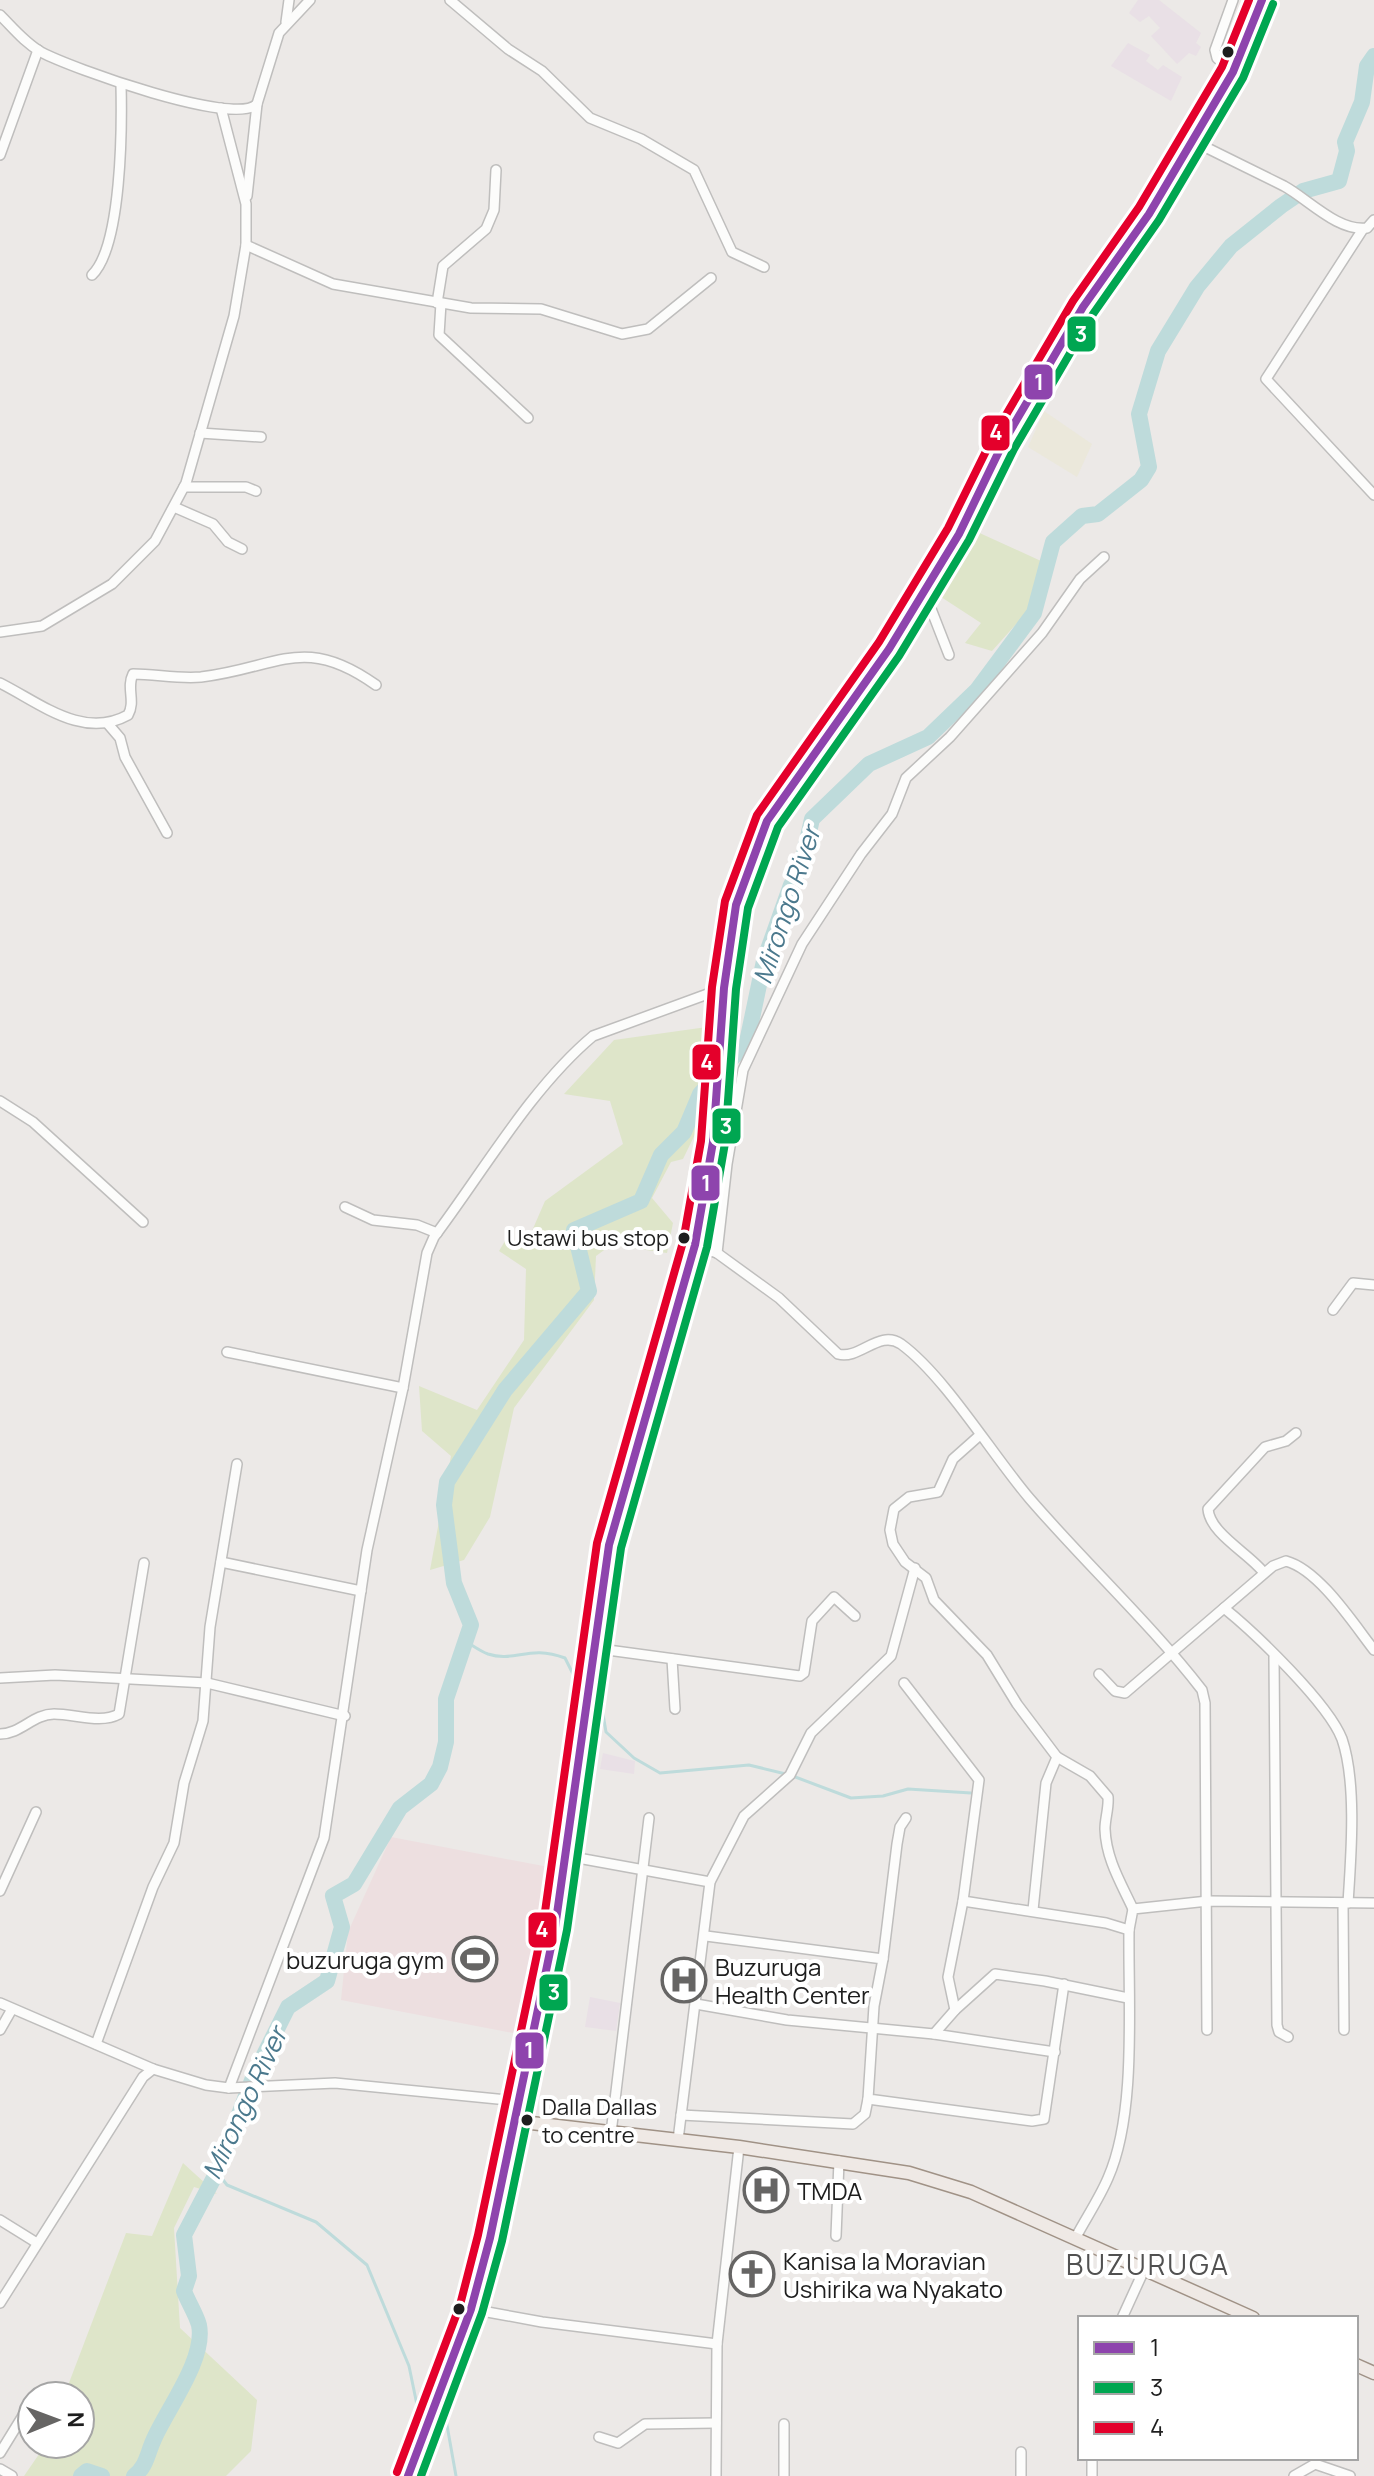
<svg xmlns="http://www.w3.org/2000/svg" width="1374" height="2476" font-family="Manrope,sans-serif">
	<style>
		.commercial { fill: #eddfe0 }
		.industrial { fill: #e9e0e6 }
		.farmland { fill: #ebe8db }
		.grass { fill: #dee5c9 }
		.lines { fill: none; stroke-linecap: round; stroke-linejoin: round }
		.stream { stroke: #bedbdb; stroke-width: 3 }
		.river { stroke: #bedbdb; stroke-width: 16 }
		.minor-casing { stroke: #bfbebd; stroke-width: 12 }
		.major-casing { stroke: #a09286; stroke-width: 15 }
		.highway-casing { stroke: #bea1af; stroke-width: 17 }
		.minor { stroke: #fcfcfb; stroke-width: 9 }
		.major { stroke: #efe9e5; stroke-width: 12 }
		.highway { stroke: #e9e0e3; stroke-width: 14 }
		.bus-1-casing { stroke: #fff; stroke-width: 14 }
		.bus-2-casing { stroke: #fff; stroke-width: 14 }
		.bus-3-casing { stroke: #fff; stroke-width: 14 }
		.bus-1 { stroke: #8e44ad; stroke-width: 8 }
		.bus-2 { stroke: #00a651; stroke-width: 8 }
		.bus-3 { stroke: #e4002b; stroke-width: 8 }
		.bus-dot { fill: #1e1e1e; stroke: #fff; stroke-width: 3 }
		.labels { text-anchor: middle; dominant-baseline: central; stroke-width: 8; stroke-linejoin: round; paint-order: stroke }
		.bus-label { font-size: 22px; fill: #1e1e1e; stroke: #fff; text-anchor: end }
		.poi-label { font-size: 24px; fill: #1e1e1e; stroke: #fff; text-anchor: start }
		.water-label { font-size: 26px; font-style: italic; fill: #4b798d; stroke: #fff }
		.quarter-label { font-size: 28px; letter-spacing: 2px; fill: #515151; stroke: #fff }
		.line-badge { stroke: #fff; stroke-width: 3 }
		.badge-label { font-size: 22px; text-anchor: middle; font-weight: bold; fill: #fff }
	</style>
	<rect width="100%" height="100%" fill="#ece9e7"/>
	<!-- commercial -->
	<path class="commercial" d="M391,1837L554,1868L523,2035L341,2000L348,1932Z"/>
	<!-- industrial -->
	<g class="industrial">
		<path d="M1138,0H1159L1201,33L1196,43L1201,47L1196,56L1189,53L1177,64L1151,36L1160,28L1149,16L1140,22L1129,13Z"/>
		<path d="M1128,43L1150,55L1146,61L1158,70L1163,65L1182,77L1171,101L1111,66Z"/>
		<path d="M603,1753L635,1761L634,1774L600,1769Z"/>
		<path d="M590,1997L620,2003L616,2031L585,2027Z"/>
	</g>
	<!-- farmland -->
	<path class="farmland" d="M1044,411L1092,444L1077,477L1028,447Z"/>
	<!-- grass -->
	<g class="grass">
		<path d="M973,530L1041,561L1028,611L992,651L965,643L981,623L938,595Z"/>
		<path d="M707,1027V1110L683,1159L671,1162L652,1198L673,1223L667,1253L611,1245L596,1256L594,1300L514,1408L490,1517L464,1560L430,1570L451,1456L422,1431L419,1386L477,1410L524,1340L526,1269L499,1251L508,1236L525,1247L545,1201L623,1144L610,1101L564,1094L614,1040Z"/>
		<path d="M183,2163L217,2194L194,2187L174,2228L180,2328L257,2400L251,2451L226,2476H24L46,2444H80V2396H64L126,2233L152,2236Z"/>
	</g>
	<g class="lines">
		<!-- stream -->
		<g class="stream">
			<path d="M465,1641C472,1645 480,1651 488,1654C515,1663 529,1644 565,1658L576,1680"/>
			<path d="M599,1690L606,1732L634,1758L660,1773L749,1765L790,1775L851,1798L883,1796L908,1789L971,1793"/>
			<path d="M217,2172L227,2185L316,2222L367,2265L409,2366L417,2405L427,2408"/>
			<path d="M438,2410L445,2414L456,2476"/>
		</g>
		<!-- river -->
		<g class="river">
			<path d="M81,2476L87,2471L102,2476"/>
			<path d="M134,2476C147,2466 147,2454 154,2439C167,2409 206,2359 199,2325C196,2314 188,2302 184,2291L189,2276L184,2235L217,2172L254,2075L288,2007L327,1981L342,1927L333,1896L354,1884L400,1808L431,1784L440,1767L446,1742V1699L471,1625L454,1583L444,1505L447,1482L505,1390L589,1291L574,1230L641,1201L661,1155L684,1132L700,1094L747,1042L764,961L791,885L801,868L812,819L869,764L928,737L977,690L1034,613L1053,542L1082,516L1098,514L1141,480L1149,467L1139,414L1158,351L1197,287L1231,246L1281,206L1303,191L1339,181L1347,151L1345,142L1362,102L1367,66L1374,56"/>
		</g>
		<!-- minor casing -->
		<g class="minor-casing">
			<g id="minor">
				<path d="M450,0L508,49L542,71L590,118L641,139L694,170L732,252L764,267"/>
				<path d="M0,15C13,28 25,43 41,52C71,68 235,127 257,104L279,33L310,0"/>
				<path d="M286,22L289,0"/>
				<path d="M1233,72L1217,58L1215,50L1233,0"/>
				<path d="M1193,141C1223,156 1254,171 1284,186C1308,199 1338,232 1367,228L1374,220"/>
				<path d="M0,155L38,50"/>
				<path d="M247,196L257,104"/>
				<path d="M1363,229L1266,379L1374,495"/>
				<path d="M246,245L333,284L471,308L541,309L622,334L648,329L711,278"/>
				<path d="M92,275C122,246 122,126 121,84"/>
				<path d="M437,303L443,266L486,229L494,210L496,170"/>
				<path d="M441,303L439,335L528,418"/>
				<path d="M200,433L261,437"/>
				<path d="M184,487H246L256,491"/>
				<path d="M174,507L213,524L228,542L242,549"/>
				<path d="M924,591L949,655"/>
				<path d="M0,632L42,626L112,584L155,541L186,483L234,316L246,245V204L221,108"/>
				<path d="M0,683C40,703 83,740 128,715C136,701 126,688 133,674C156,674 177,679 201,677C278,668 303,633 376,685"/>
				<path d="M108,724L120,738L125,757L167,833"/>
				<path d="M0,1101L33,1122L143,1222"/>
				<path d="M345,1207L373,1220L417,1225L437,1233"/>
				<path d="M695,1245L717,1253L779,1298L838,1354C860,1360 879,1329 901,1344C945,1376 993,1456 1030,1499C1086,1564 1150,1623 1202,1690L1205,1703L1207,2030"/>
				<path d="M717,1253L727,1164L743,1070L802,944L861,854L892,814L906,778L950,737L1042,633L1080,579L1104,557"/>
				<path d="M1333,1310L1353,1283L1374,1285"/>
				<path d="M227,1352L403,1388"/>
				<path d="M980,1435L953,1459L938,1492L909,1497L894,1509L890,1530L893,1544L905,1562L926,1578L934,1600L987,1655L1017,1704L1057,1757L1090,1776L1108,1797C1109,1808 1105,1818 1105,1829C1106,1859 1121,1883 1133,1909"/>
				<path d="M221,1562L361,1591"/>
				<path d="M1264,1573C1250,1554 1210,1534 1208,1509L1265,1447L1286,1441L1296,1433"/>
				<path d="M1224,1608C1255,1633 1328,1703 1342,1739C1357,1783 1351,1857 1348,1903"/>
				<path d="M593,1648L800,1676L804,1673L812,1621L834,1597L855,1616"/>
				<path d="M1274,1657L1277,2025L1279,2032L1288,2037"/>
				<path d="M672,1659L675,1709"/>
				<path d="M1099,1674L1115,1691L1125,1693L1273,1566L1286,1561C1319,1570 1353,1623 1374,1650"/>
				<path d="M0,1678L55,1675L207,1683L345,1716"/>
				<path d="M904,1683L979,1780L963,1901L1106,1923L1129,1930"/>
				<path d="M0,1734C21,1734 33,1714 54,1714C75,1714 101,1724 119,1714L144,1563"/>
				<path d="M567,1856L710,1882"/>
				<path d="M0,1891L36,1812"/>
				<path d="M1343,1903L1344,2030"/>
				<path d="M1033,1910L1046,1783L1057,1757"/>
				<path d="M706,1936L883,1959L874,2006L868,2099L1032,2121L1044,2119L1064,1984"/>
				<path d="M883,1959L897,1844L900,1827L906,1818"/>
				<path d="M0,2003L153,2069"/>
				<path d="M696,2004L787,2020L934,2034L1055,2052"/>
				<path d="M955,2010L948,1977L963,1901"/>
				<path d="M0,2030L12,2009"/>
				<path d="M934,2034L955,2010L995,1974L1045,1981L1128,1998"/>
				<path d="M96,2044L153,1887L174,1843L184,1783L203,1721L210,1627L237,1464"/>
				<path d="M229,2088L324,1838L367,1550L403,1388L427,1253L434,1237C483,1172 531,1088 593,1036L724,988"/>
				<path d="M681,2115L853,2124L865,2114L868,2099"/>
				<path d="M611,2133L649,1818"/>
				<path d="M678,2140L710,1882L744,1816L790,1775L811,1733L891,1656L915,1568"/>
				<path d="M0,2220L37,2243"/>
				<path d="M836,2236L839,2161"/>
				<path d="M1076,2237C1086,2218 1099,2199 1108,2178C1137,2113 1128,2002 1129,1930L1133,1909L1208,1901L1374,1903"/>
				<path d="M0,2303L143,2077L153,2069L206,2085L229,2088L335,2083L517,2101"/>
				<path d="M471,2309L542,2322L717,2344"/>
				<path d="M1122,2318L1144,2270"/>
				<path d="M784,2424V2476"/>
				<path d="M599,2437L618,2443L645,2424L716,2423"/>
				<path d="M0,2453L32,2401"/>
				<path d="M0,2469L12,2476"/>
				<path d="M716,2476L717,2344L739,2147"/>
				<path d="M1021,2476V2452"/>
				<path d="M1092,2476V2458"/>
				<path d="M1294,2476L1315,2464L1350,2476"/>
			</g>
		</g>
		<!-- major casing -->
		<g class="major-casing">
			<g id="major">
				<path d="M514,2121L739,2147L909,2173L971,2192L1253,2318"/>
				<path d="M1356,2365L1374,2373"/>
			</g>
		</g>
		<!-- highway casing -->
		<g class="highway-casing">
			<path id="highway" d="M408,2476L471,2309L490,2238L555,1928L609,1545L695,1245L713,1142L724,988L736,905L767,821L889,649L959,534L1003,443L1083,307L1149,214L1233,72L1262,0"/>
		</g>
		<!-- minor -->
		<use href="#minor" class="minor"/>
		<!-- major -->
		<use href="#major" class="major"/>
		<!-- highway -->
		<use href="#highway" class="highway"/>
		<!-- bus-1 casing -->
		<g class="bus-1-casing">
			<path id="bus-1" d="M408,2476L471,2309L490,2238L555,1928L609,1545L695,1245L713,1142L724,988L736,905L767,821L889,649L959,534L1003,443L1083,307L1149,214L1233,72L1262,0"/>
		</g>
		<!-- bus-2 casing -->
		<g class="bus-2-casing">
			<path id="bus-2" d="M421,2476L482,2313L502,2241L567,1930L621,1548L707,1247L725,1143L736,989L748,908L778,827L899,656L969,540L1014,449L1093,314L1159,220L1243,78L1273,4"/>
		</g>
		<!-- bus-3 casing -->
		<g class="bus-3-casing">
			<path id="bus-3" d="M397,2472L460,2305L478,2235L543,1926L597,1543L683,1242L701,1141L712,987L725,901L757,815L879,642L948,528L993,437L1073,301L1139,207L1222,67L1249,0"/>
		</g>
		<!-- bus-1 -->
		<use href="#bus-1" class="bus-1"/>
		<!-- bus-2 -->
		<use href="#bus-2" class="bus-2"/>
		<!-- bus-3 -->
		<use href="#bus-3" class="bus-3"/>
	</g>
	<!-- icons -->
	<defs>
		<g id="stadium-ring" transform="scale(2.3)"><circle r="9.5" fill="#fff" stroke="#666564" stroke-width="1.5"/><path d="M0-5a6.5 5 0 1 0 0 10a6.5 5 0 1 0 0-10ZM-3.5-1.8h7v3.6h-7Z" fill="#666564"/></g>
		<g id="hospital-ring" transform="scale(2.3)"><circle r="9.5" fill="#fff" stroke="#666564" stroke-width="1.5"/><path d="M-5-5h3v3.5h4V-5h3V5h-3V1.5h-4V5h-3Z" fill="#666564"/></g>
		<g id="church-ring" transform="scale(2.3)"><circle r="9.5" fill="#fff" stroke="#666564" stroke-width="1.5"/><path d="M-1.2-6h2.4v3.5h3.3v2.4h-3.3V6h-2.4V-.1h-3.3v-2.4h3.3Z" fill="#666564"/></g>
	</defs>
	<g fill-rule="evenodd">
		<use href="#stadium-ring" x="475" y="1959"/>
		<use href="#hospital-ring" x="684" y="1980"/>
		<use href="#hospital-ring" x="766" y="2190"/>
		<use href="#church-ring" x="752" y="2274"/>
	</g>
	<!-- markers -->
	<g class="bus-dot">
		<circle cx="1228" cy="52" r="7"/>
		<circle cx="684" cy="1238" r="7"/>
		<circle cx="527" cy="2120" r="7"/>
		<circle cx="459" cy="2309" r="7"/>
	</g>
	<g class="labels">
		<!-- bus labels -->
		<g class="bus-label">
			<text x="669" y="1238">Ustawi bus stop</text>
			<text x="542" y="2107" text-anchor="start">Dalla Dallas<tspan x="542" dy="28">to centre</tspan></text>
		</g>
		<!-- poi labels -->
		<g class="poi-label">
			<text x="444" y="1959" text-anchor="end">buzuruga gym</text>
			<text x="715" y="1966">Buzuruga<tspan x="715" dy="28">Health Center</tspan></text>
			<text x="797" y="2190">TMDA</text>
			<text x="783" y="2260">Kanisa la Moravian<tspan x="783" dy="28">Ushirika wa Nyakato</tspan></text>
		</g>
		<!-- water labels -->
		<g class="water-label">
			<text transform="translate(786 905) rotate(-72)">Mirongo River</text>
			<text transform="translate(244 2103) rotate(-65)">Mirongo River</text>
		</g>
		<!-- quarter labels -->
		<g class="quarter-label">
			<text x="1148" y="2264">BUZURUGA</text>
		</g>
	</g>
	<g class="line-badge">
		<rect x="1066" y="315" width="31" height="38" rx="8" fill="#00a651"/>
		<rect x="1023" y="363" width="31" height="38" rx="8" fill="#8e44ad"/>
		<rect x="980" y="414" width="31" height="38" rx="8" fill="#e4002b"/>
		<rect x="691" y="1043" width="31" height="38" rx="8" fill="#e4002b"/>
		<rect x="711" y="1107" width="31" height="38" rx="8" fill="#00a651"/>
		<rect x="690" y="1164" width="31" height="38" rx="8" fill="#8e44ad"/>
		<rect x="527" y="1911" width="31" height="38" rx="8" fill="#e4002b"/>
		<rect x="538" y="1973" width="31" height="39" rx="8" fill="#00a651"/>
		<rect x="514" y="2031" width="31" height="39" rx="8" fill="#8e44ad"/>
	</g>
	<g class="badge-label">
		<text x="1081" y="342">3</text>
		<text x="1039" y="390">1</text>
		<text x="996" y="440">4</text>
		<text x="707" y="1070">4</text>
		<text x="726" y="1134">3</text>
		<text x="706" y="1191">1</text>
		<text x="542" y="1937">4</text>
		<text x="554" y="2000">3</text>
		<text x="529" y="2058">1</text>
	</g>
	<!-- legend -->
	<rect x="1078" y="2316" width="280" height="144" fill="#ffffff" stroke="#a5a5a5" stroke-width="2"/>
	<rect x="1094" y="2342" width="40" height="12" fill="#8e44ad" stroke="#a5a5a5" stroke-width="2"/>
	<text x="1150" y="2356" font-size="24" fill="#1e1e1e">1</text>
	<rect x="1094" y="2382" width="40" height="12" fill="#00a651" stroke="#a5a5a5" stroke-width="2"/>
	<text x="1150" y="2396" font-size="24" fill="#1e1e1e">3</text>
	<rect x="1094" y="2422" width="40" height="12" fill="#e4002b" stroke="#a5a5a5" stroke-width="2"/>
	<text x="1150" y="2436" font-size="24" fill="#1e1e1e">4</text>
	<!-- north arrow -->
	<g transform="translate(56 2420) rotate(89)"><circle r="38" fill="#ffffff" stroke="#a5a5a5" stroke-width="2"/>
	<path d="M0-6L14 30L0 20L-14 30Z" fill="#666564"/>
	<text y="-12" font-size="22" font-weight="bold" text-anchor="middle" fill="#1e1e1e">N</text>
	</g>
</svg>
